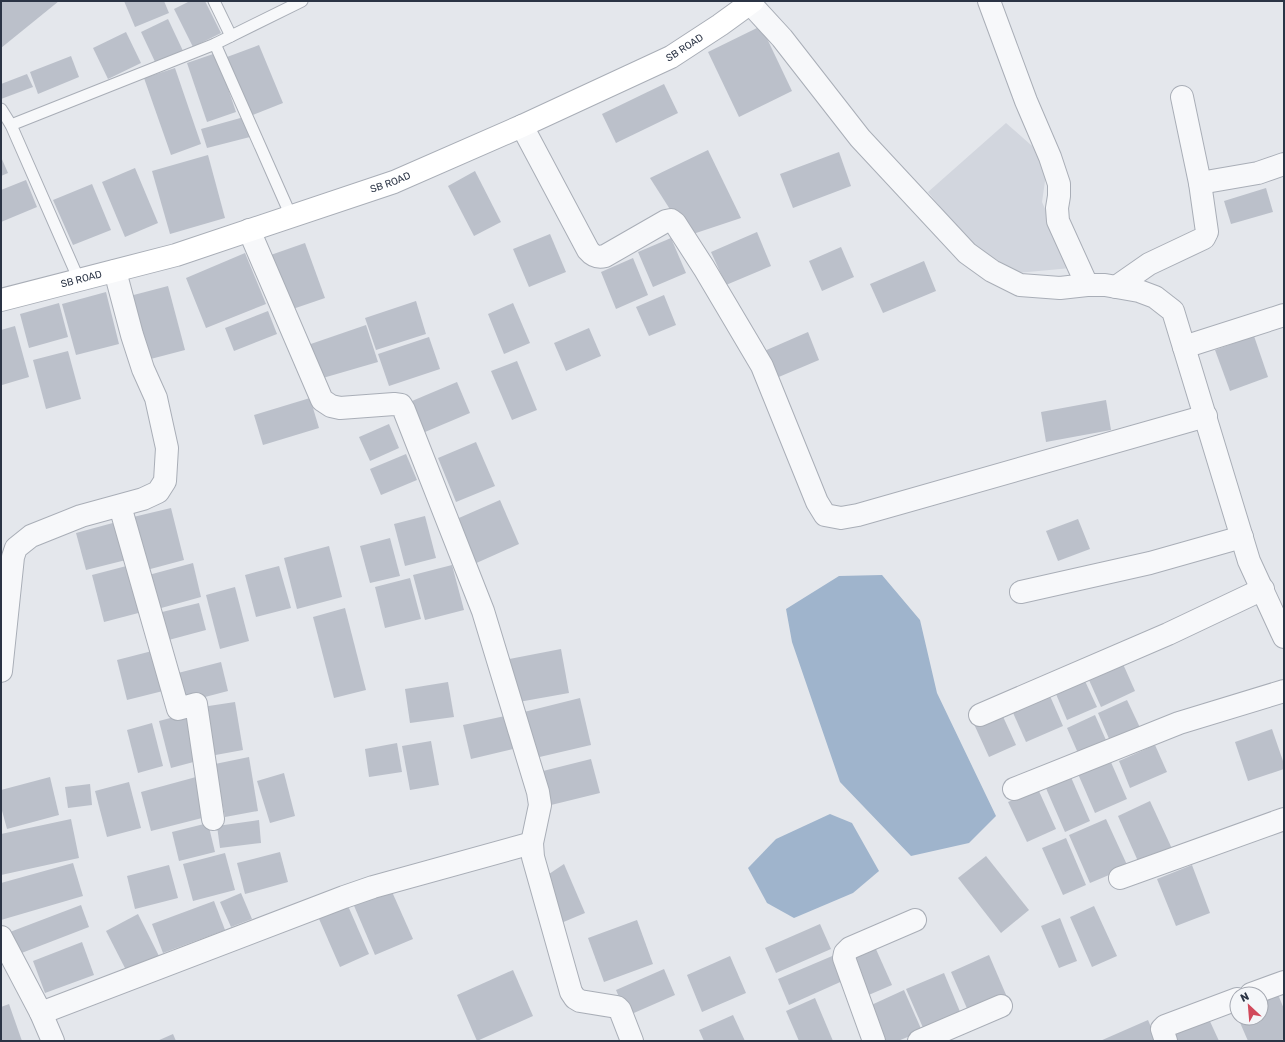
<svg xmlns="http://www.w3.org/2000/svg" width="1285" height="1042" font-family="Rubik,sans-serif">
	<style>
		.built { fill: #d2d6de }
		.water { fill: #9fb4cc }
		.building { fill: #bbc0ca }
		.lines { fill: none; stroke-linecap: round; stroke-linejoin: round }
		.lane-casing { stroke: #a9aeb7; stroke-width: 13 }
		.street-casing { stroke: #a9aeb7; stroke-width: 24 }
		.secondary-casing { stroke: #a9aeb7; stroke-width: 24 }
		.lane { stroke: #f7f8fa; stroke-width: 11 }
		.street { stroke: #f7f8fa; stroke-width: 22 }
		.secondary { stroke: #fff; stroke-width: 22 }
		.labels { text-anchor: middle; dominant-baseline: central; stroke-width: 3.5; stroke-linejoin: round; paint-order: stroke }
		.street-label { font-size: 10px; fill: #2b3445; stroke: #f4f6f9 }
	</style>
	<rect width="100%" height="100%" fill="#e4e7ec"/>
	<!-- built -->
	<path class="built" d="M1006,123L1048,160L1042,202L1071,268L1017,273L967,240L928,192Z"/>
	<!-- water -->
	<g class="water">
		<path d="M882,575L920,620L937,693L996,816L969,843L911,856L840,782L792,642L786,609L839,576Z"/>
		<path d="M830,814L852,823L879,871L853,893L794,918L767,903L748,868L776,839Z"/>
	</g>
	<!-- building -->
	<g class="building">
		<path d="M1,1H59L1,48Z"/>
		<path d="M124,1H164L169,13L135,27Z"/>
		<path d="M190,1H205L221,33L193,47L174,9Z"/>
		<path d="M168,19L184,53L157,66L141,32Z"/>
		<path d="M761,26L792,91L739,117L708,52Z"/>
		<path d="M126,32L141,63L108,79L93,48Z"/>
		<path d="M259,45L283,103L250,116L227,57Z"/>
		<path d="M216,53L236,112L207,122L187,63Z"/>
		<path d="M71,56L79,77L38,94L30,72Z"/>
		<path d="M175,68L201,144L171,155L144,78Z"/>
		<path d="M27,74L33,87L1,99V84Z"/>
		<path d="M664,84L678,113L616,143L602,114Z"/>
		<path d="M244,117L250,137L207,148L201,129Z"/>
		<path d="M708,150L741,218L687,236L650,178Z"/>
		<path d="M839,152L851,186L793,208L780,174Z"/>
		<path d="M208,155L225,218L170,234L152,171Z"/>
		<path d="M1,157L8,173L1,176Z"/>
		<path d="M135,168L158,223L125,237L102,182Z"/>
		<path d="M475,171L501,222L474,236L448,186Z"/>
		<path d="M26,180L37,207L1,222V190Z"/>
		<path d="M92,184L111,230L73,245L53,200Z"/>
		<path d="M1266,188L1273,212L1231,224L1224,201Z"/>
		<path d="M757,232L771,266L726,285L711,252Z"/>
		<path d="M550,234L566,272L529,287L513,249Z"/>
		<path d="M671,238L686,273L653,287L638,252Z"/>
		<path d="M305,243L325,298L284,312L265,257Z"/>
		<path d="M841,247L854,277L822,291L809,261Z"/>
		<path d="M245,253L266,304L206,328L186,278Z"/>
		<path d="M633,258L648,295L616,309L601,272Z"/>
		<path d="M924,261L936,291L883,313L870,284Z"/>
		<path d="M168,286L185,350L143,361L126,297Z"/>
		<path d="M106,292L119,344L76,355L62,304Z"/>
		<path d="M664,295L676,325L649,336L636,307Z"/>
		<path d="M416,301L426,334L376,350L365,318Z"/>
		<path d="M59,303L68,337L29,348L20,314Z"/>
		<path d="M513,303L530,343L504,354L488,314Z"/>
		<path d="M268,311L277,334L234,351L225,328Z"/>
		<path d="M366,325L378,362L316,380L302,347Z"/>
		<path d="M15,326L29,377L2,385L1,330Z"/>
		<path d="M589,328L601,356L566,371L554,343Z"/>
		<path d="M808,332L819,360L774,379L762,352Z"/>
		<path d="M1254,336L1268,377L1230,391L1215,350Z"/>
		<path d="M429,337L440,369L389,386L378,354Z"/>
		<path d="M68,351L81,399L46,409L33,360Z"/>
		<path d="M517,361L537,410L512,420L491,371Z"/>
		<path d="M457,382L470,413L425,432L412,401Z"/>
		<path d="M310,398L319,428L263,445L254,415Z"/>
		<path d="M1106,400L1111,430L1046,442L1041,412Z"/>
		<path d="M389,424L399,448L370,461L359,437Z"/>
		<path d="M476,442L495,486L456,502L438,458Z"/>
		<path d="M406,454L417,480L381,495L370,469Z"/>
		<path d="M500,500L519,544L472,565L452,521Z"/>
		<path d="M171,508L184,560L143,571L129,518Z"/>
		<path d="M425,516L436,558L405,566L394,524Z"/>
		<path d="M1078,519L1090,549L1058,561L1046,531Z"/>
		<path d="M120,521L130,559L86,570L76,533Z"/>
		<path d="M390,538L400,576L370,583L360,546Z"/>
		<path d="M329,546L342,597L297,609L284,558Z"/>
		<path d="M193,563L201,597L154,610L145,576Z"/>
		<path d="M134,564L146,611L104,622L92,575Z"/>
		<path d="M452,565L464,610L425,620L413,575Z"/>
		<path d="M279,566L291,608L256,617L245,575Z"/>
		<path d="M410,578L421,619L385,628L375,587Z"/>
		<path d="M235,587L249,641L220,649L206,595Z"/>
		<path d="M199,603L206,630L165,641L158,613Z"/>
		<path d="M345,608L366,690L334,698L313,617Z"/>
		<path d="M561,649L569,693L513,703L504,660Z"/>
		<path d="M152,651L163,691L127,700L117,660Z"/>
		<path d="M221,662L228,691L182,703L174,674Z"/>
		<path d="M1123,664L1135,691L1101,707L1089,680Z"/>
		<path d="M1085,681L1097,707L1067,720L1056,694Z"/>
		<path d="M448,682L454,717L410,723L405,689Z"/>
		<path d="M1047,689L1063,726L1026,742L1010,706Z"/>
		<path d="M580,698L591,745L531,759L520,713Z"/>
		<path d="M1127,700L1143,734L1113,748L1098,713Z"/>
		<path d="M235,702L243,750L210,756L202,707Z"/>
		<path d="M1000,710L1016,745L989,757L973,722Z"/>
		<path d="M189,713L201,760L171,768L159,721Z"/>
		<path d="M1095,715L1109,747L1081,760L1067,728Z"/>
		<path d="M505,716L513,749L471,759L463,725Z"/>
		<path d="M152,723L163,766L138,773L127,730Z"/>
		<path d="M1272,729L1284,764V769L1248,781L1235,742Z"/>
		<path d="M431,741L439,785L410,790L402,746Z"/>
		<path d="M397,743L402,772L369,777L365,749Z"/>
		<path d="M1155,745L1167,772L1130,788L1119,761Z"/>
		<path d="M249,757L258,811L225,817L215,764Z"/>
		<path d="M591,759L600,793L547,806L539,772Z"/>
		<path d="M1110,760L1127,799L1095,813L1078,774Z"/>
		<path d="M284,773L295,816L270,823L257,781Z"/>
		<path d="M1070,775L1090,821L1065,832L1045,786Z"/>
		<path d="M50,777L59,815L7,829L1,807V790Z"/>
		<path d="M196,777L206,817L151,831L141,792Z"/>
		<path d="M129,782L141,828L107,837L95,791Z"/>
		<path d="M90,784L92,805L68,808L65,787Z"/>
		<path d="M1038,789L1056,829L1027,842L1008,802Z"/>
		<path d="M1150,801L1174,853L1141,868L1118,816Z"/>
		<path d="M71,819L79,858L1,875V834Z"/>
		<path d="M1106,819L1128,867L1090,883L1069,835Z"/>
		<path d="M259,820L261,843L220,848L217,826Z"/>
		<path d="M208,823L215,852L179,861L172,832Z"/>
		<path d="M1066,838L1086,885L1063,895L1042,848Z"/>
		<path d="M280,852L288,882L245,894L237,863Z"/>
		<path d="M225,853L235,890L193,901L183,864Z"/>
		<path d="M986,856L1029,910L1001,933L958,878Z"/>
		<path d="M73,863L83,896L1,920V883Z"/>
		<path d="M564,864L585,913L554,926L543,878Z"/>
		<path d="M169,865L178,898L135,909L127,876Z"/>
		<path d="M1192,865L1210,913L1176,926L1157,879Z"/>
		<path d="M389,885L413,939L375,955L352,901Z"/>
		<path d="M241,893L252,919L231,927L220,902Z"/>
		<path d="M345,899L369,954L340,967L316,912Z"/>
		<path d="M214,901L225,930L163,953L152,924Z"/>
		<path d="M81,905L89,927L19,954L10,932Z"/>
		<path d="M1094,906L1117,956L1092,967L1070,917Z"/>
		<path d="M138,914L159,956L127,972L106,931Z"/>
		<path d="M1060,918L1077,961L1059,968L1041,926Z"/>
		<path d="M637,920L653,964L604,982L588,938Z"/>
		<path d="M820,924L831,949L776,973L765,948Z"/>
		<path d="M82,942L94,975L45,993L33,961Z"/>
		<path d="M875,947L892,985L864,997L850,959Z"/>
		<path d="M837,954L847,979L789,1005L778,979Z"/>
		<path d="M989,955L1007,997L969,1013L951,972Z"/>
		<path d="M730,956L746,993L702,1012L687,975Z"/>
		<path d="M664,969L675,995L627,1016L616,990Z"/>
		<path d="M513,970L533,1016L477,1041L457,995Z"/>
		<path d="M944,973L961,1014L924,1030L906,989Z"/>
		<path d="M1275,987L1284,1009V1039L1279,1041H1248L1238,1018H1261V994Z"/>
		<path d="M904,990L922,1031L898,1041H883L867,1007Z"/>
		<path d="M815,998L833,1041H799L786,1011Z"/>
		<path d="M9,1004L22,1041H1V1007Z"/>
		<path d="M733,1015L745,1041H704L699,1030Z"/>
		<path d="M1208,1017L1219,1041H1174L1171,1033Z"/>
		<path d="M1148,1020L1157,1041H1100Z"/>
		<path d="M173,1034L176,1041H157Z"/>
	</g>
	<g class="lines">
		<!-- lane casing -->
		<g class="lane-casing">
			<g id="lane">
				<path d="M214,1L231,36"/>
				<path d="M215,44L291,216"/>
				<path d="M1,109L11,125L79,280"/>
				<path d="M11,125L215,44L302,1"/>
			</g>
		</g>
		<!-- street casing -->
		<g class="street-casing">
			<g id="street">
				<path d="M748,1L782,38L860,138L967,253L992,271L1020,285L1060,288L1087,285H1105L1139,291L1155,297L1173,311L1249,561L1284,637"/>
				<path d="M989,1L1026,101L1050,157L1059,184V196L1057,208L1058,221L1087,285"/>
				<path d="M522,126L588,250C593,256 597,258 605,256L666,221L671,220L675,223L704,268L762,366L817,502L825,515L841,518L858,515L1206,416"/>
				<path d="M1200,183L1258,173L1284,164"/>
				<path d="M249,230L322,400L331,406L340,408L394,404L401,405L404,410L483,611L538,792L540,805L532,843L533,857L571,992L575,998L580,1001L617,1007L620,1010L632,1041"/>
				<path d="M1116,287L1149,264L1204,238L1207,232L1200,183L1182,97"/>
				<path d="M1184,347L1284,315"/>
				<path d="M120,506L178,709L196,704L213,819"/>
				<path d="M1021,592L1150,563L1242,537"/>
				<path d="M1,671L13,557L16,548L31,536L81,516L143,499L158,492L165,481L167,448L156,398L143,369L132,335L115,271"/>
				<path d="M980,715L1168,634L1263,589"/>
				<path d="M1014,789L1179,723L1284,691"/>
				<path d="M1120,878L1284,819"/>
				<path d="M1,937L41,1013L53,1041"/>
				<path d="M1251,994L1284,982"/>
				<path d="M41,1013L344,897L373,887L532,843"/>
				<path d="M874,1041L844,958L845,953L850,948L915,920"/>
				<path d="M919,1041L1001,1006"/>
				<path d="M1166,1041L1162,1029L1165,1026L1237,999"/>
			</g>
		</g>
		<!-- secondary casing -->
		<g class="secondary-casing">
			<g id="secondary">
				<path id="s1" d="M1,300L176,255L394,182L522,126L671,57L720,25L753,1"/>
			</g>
		</g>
		<!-- lane -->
		<use href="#lane" class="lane"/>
		<!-- street -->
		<use href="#street" class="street"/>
		<!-- secondary -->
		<use href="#secondary" class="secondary"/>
	</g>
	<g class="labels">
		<!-- street labels -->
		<g class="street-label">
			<text stroke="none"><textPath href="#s1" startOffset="731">SB ROAD</textPath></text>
			<text stroke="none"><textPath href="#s1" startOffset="407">SB ROAD</textPath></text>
			<text stroke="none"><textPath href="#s1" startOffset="83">SB ROAD</textPath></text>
		</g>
	</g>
	<!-- border -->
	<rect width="1285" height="1042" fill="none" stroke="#2b3445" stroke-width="4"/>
	<!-- north arrow -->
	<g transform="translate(1249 1006) rotate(334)"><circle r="19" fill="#f4f6f9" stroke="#a4a8b1"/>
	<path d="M0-3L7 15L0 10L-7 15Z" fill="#d1495b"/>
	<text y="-6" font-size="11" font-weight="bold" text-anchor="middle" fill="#2b3445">N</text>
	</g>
</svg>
